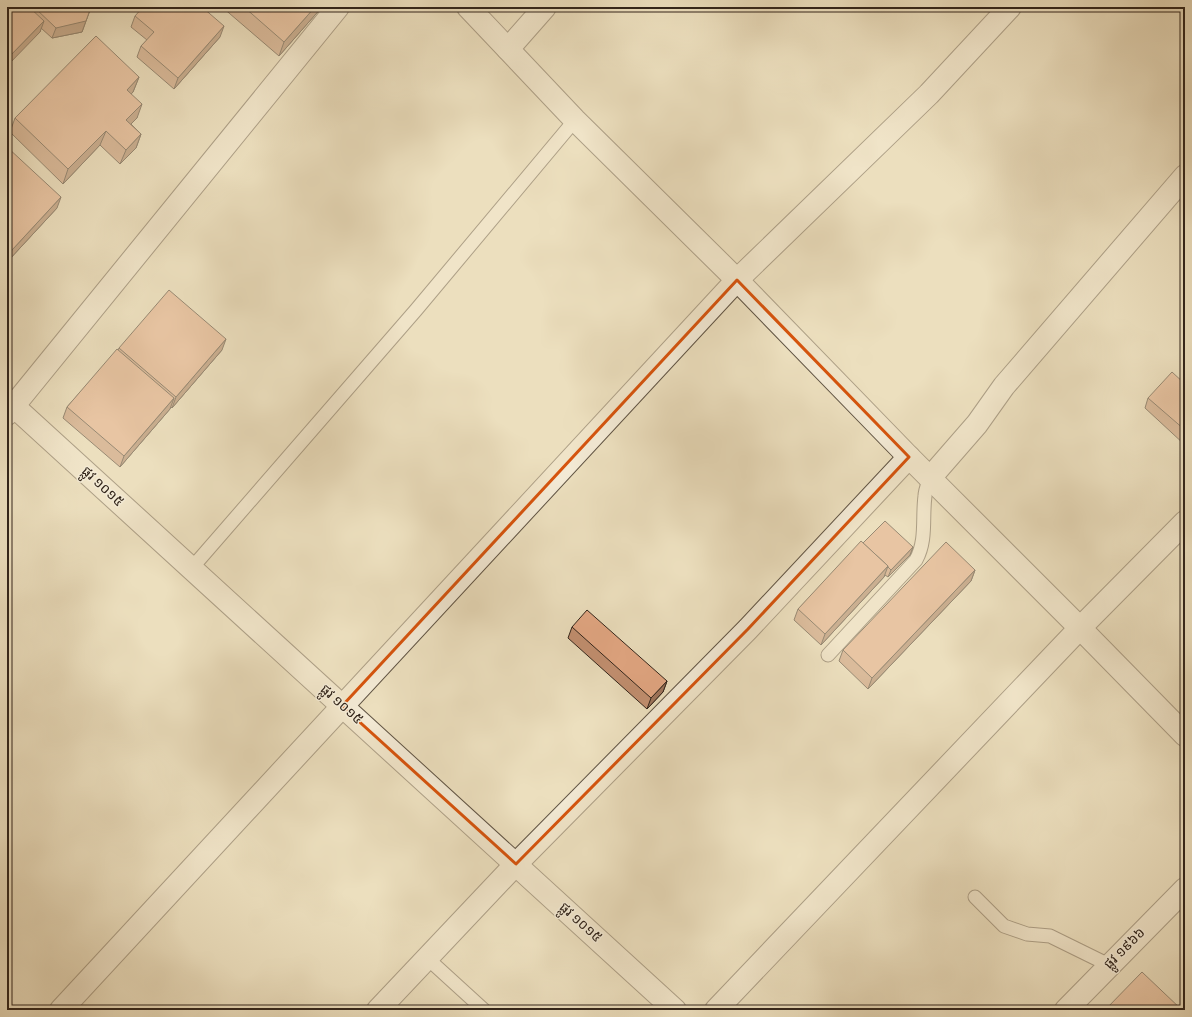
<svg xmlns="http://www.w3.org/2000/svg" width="1192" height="1017" font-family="Vollkorn,'Noto Sans Khmer',serif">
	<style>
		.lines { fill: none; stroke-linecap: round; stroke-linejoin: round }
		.lane-casing { stroke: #605444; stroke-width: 15 }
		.street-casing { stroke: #605444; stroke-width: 24 }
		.lane { stroke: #f3ead5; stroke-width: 13 }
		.street { stroke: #f3ead5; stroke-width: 22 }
		.wall { fill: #c39071; stroke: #32251b }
		.shaded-wall { fill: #9f755c; stroke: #32251b }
		.building { fill: #e3a783; stroke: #32251b }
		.marked { fill: none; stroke: #d6540e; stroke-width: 3; stroke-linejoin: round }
		.labels { text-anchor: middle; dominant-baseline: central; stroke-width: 3; stroke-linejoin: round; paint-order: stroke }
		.street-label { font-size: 14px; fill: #32251b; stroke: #f3ead5 }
	</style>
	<rect width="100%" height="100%" fill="#ecdfbe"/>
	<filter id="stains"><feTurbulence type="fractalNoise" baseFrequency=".005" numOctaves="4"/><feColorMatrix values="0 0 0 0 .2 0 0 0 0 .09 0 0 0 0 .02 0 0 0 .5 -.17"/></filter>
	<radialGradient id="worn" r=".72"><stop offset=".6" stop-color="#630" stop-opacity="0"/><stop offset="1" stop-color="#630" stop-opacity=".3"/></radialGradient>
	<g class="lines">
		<!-- lane casing -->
		<g class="lane-casing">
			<g id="lane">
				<path d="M191,569L416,310L575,120"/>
				<path d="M828,655L916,560C927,540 922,518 925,496C925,490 928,484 930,478"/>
				<path d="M975,897L1004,926L1027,934L1050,936L1109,965"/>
				<path d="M427,958L484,1010"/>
			</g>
		</g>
		<!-- street casing -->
		<g class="street-casing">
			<g id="street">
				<path d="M468,7L575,120L737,280L909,457L1080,628L1185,735"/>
				<path d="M508,49L545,7"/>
				<path d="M7,400L675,1010"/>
				<path d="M7,414L338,7"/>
				<path d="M930,478L977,424L1004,386L1185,176"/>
				<path d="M61,1010L737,280L929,94L1010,7"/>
				<path d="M378,1010L516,864L748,629L909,457"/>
				<path d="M716,1010L1080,628L1185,522"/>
				<path d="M1066,1010L1185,889"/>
			</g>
		</g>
		<!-- lane -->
		<use href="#lane" class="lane"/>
		<!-- street -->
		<use href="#street" class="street"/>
	</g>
	<!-- wall -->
	<g class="wall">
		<path d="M7,7H91L82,32L52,38L41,28L40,32Z"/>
		<path d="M222,7H322L279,56Z"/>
		<path d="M135,16L220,37L174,89L137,57L141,46L147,40L131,27Z"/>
		<path d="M139,77L133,92L131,94L137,118L131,124L141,134L136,148L120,164L100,145L63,184L10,132L15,118Z"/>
		<path d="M7,147L57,208L8,261L7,260Z"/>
		<path d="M119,348L222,350L172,408L171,407L170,409L120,467L63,418L67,407L118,350Z"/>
		<path d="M1185,384V445L1145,408L1148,398Z"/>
		<path d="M863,543L913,547L910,555L888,577L885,575L884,577L821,645L794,620L798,609Z"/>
		<path d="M975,570L971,581L868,689L839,661L843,650Z"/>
		<path d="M572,627L667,681L663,692L647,709L568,638Z"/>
	</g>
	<!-- shaded-wall -->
	<g class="shaded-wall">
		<path d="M91,7L82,32L52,38L56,28Z"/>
		<path d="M315,7H322L279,56L284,42Z"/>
		<path d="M44,21L40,32L7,66V59Z"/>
		<path d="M224,26L220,37L174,89L178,78Z"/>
		<path d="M139,77L133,92L122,104L127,90Z"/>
		<path d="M142,104L137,118L121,134L126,120Z"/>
		<path d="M106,131L100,145L63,184L68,169Z"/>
		<path d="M141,134L136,148L120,164L126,150Z"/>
		<path d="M61,197L57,208L8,261L12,250Z"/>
		<path d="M226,339L222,350L172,408L176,397Z"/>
		<path d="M174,398L170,409L120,467L124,456Z"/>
		<path d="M913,547L910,555L888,577L891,570Z"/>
		<path d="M888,566L884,577L821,645L825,634Z"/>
		<path d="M975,570L971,581L868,689L872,678Z"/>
		<path d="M667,681L663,692L647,709L651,698Z"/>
	</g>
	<!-- building -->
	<g class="building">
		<path d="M7,7H29L44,21L7,59Z"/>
		<path d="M34,7H91L86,21L56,28Z"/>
		<path d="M143,7H202L224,26L178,78L141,46L154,32L135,16Z"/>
		<path d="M244,7H315L284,42Z"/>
		<path d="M96,36L139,77L127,90L142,104L126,120L141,134L126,150L106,131L68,169L15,118Z"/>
		<path d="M7,147L61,197L12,250L7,246Z"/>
		<path d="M169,290L226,339L176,397L119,348Z"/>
		<path d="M117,349L174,398L124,456L67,407Z"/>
		<path d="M1172,372L1185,384V430L1148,398Z"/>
		<path d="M885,521L913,547L891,570L888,567V566L863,543Z"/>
		<path d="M861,541L888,566L825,634L798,609Z"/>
		<path d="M946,542L975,570L872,678L843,650Z"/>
		<path d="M587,610L667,681L651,698L572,627Z"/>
		<path d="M1142,972L1182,1010H1105Z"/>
	</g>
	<!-- marked area -->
	<path d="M0 0H1192V1017H0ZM737,280L909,457L748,629L516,864L342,706Z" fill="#ecdfbe" fill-opacity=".55" fill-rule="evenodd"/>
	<path class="marked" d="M737,280L909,457L748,629L516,864L342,706Z"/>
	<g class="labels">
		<!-- street labels -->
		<g class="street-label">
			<text transform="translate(102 487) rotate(43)">ផ្លូវ ១០១៥</text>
			<text transform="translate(341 705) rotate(42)">ផ្លូវ ១០១៥</text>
			<text transform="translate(580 923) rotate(42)">ផ្លូវ ១០១៥</text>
			<text transform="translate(1125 949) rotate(-45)">ផ្លូវ ១៩៦៦</text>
		</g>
	</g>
	<!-- margin -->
	<rect width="1192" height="1017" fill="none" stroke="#ecdfbe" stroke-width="24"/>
	<rect x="8" y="8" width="1176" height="1001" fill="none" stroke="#32251b" stroke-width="2"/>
	<rect x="12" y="12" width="1168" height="993" fill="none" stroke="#32251b"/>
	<rect width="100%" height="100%" filter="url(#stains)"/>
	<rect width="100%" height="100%" fill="url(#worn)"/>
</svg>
